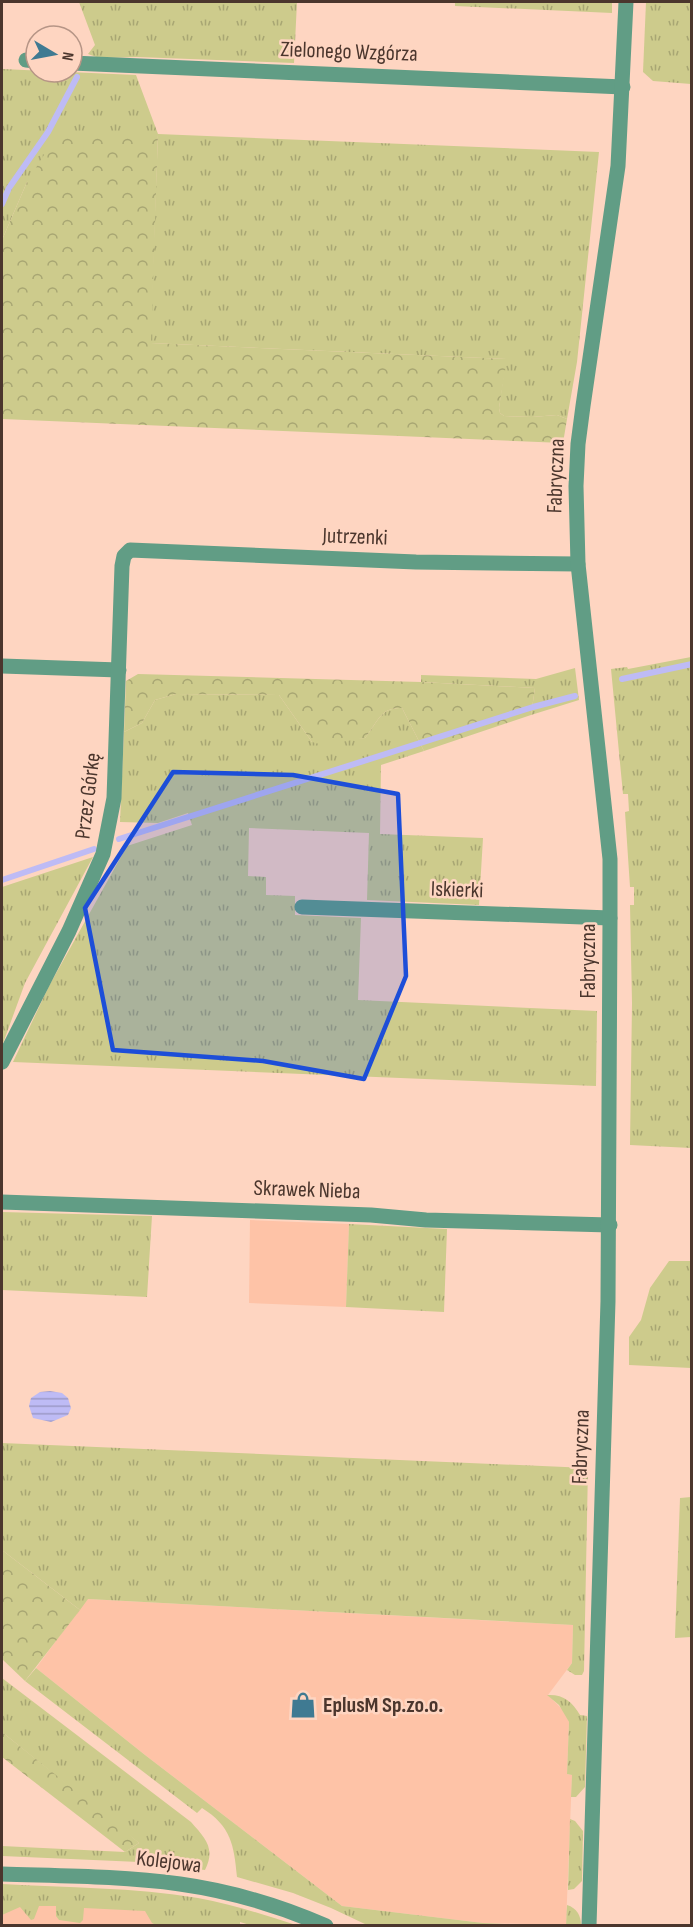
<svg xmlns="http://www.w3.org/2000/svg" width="693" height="1927" font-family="'Sofia Sans Condensed',sans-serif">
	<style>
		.built { fill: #fec3a7 }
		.grass { fill: url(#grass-tufts) }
		.forest { fill: url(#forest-crowns) }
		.water { fill: url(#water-rules) }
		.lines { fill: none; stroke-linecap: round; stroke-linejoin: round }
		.stream { stroke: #bebbf5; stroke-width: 6 }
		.minor { stroke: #619d85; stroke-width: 15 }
		.marked { fill: #1d4ed8; fill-opacity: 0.2; stroke: #1d4ed8; stroke-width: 4.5; stroke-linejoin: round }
		.labels { text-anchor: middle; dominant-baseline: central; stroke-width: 5; stroke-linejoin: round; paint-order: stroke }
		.street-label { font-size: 22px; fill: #4b362d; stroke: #fed5c1 }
		.poi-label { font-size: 22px; font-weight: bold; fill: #4b362d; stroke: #fed5c1; text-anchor: start }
	</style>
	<defs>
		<pattern id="grass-tufts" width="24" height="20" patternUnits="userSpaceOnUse" patternTransform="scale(1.5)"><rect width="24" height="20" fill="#cdcb8c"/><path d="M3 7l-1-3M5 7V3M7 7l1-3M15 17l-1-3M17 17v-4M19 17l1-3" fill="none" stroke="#a8a673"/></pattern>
		<pattern id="forest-crowns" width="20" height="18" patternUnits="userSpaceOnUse" patternTransform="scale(1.5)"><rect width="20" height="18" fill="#cdcb8c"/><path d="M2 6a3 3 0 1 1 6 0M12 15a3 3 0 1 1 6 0" fill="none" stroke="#a8a673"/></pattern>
		<pattern id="water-rules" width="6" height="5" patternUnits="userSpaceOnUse" patternTransform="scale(1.5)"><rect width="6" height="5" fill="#bebbf5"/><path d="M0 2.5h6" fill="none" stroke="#9c99c7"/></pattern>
	</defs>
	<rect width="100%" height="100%" fill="#fed5c1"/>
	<!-- built -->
	<g class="built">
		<path d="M250,1220L349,1224L346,1307L249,1303Z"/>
		<path d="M87,1599L573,1625L572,1663L548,1695L564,1711L569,1722L567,1774L572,1775L566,1925L483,1923L342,1906L145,1755L36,1668Z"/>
		<path d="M2,1902L157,1908L171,1925H2Z"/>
	</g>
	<!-- grass -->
	<g class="grass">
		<path d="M79,2H297L294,63L137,57L99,58L88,54L95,45Z"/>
		<path d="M455,2H612V13L455,6Z"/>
		<path d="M646,2H691V84L653,81L643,72Z"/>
		<path d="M2,69L136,75L158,134L599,152L577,362L567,419L557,415L532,417L504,416L500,413L499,408L506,359L150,343L158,134L27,182L2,240Z"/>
		<path d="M691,657V1148L630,1145L632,1003L630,905H634V887H630L625,812L629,811L628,794H623L611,669L627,667L628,669Z"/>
		<path d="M575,668L579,700L531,715L535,688L421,682V675L536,679Z"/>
		<path d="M176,694L279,695L312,742L365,738C378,722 380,707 402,708L424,751L381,765L380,834L483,838L479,905L367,900L369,833L249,828L248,876L266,877V895L295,896V915L361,918L358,1000L597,1011L596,1086L13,1062L49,986L127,846L192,825L188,813L158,823L120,822L124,732L142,723L155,700Z"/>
		<path d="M93,857L25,983L2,1046V887Z"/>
		<path d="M2,1212L152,1216L147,1297L2,1290Z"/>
		<path d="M349,1224L447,1229L444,1312L346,1307Z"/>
		<path d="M669,1261H691V1368L629,1365V1337L641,1320L650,1288Z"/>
		<path d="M2,1443L588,1468L584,1671L582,1675H575L567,1670L572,1663L573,1625L88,1599L80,1610L2,1550Z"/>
		<path d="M691,1497V1637L675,1638L680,1498Z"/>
		<path d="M36,1668L145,1755L342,1906L483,1923L523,1925H367L331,1908L293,1893L237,1877C234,1845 231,1826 202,1808L197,1813L25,1681Z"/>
		<path d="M2,1678L191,1822C205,1838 216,1848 205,1870L139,1862L2,1856V1846L125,1852L139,1843L2,1732Z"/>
		<path d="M547,1695C563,1694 572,1701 580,1715L587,1716L585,1787L576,1797H571L572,1775L567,1774L569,1722L559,1705Z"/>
		<path d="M570,1819L575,1821L583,1831L582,1881L574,1889L568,1890Z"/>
		<path d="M2,1884C67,1888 134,1887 198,1898C232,1904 264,1915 296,1925L253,1926L240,1922V1926L156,1925L152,1923L145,1911L84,1908L83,1920L80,1923L59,1920L56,1916V1906H39L34,1919L31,1920L20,1907L2,1915Z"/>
		<path d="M567,1905C577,1908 581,1916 581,1925H566Z"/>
	</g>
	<!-- forest -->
	<g class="forest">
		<path d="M59,131L158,134L151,343L507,359L499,408L500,413L504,416L532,417L557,415L567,419L563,443L2,419V240L27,182Z"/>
		<path d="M138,674L421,682L535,688L531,715L424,751L402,708C380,707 378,722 365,738L323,745L312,742L279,695L176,694L155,700L142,723L124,732L126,681Z"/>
		<path d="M2,1550L80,1610L25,1681L2,1659Z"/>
		<path d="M2,1732L121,1827L139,1843L125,1852L2,1757Z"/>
	</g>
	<!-- water -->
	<path class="water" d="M50,1391L62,1393L68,1398L71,1408L68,1415L51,1422L33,1418L29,1406L31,1398L40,1392Z"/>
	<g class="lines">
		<!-- stream -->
		<g class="stream">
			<path d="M2,204L9,188L48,132L77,77"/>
			<path d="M622,679L692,664"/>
			<path d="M119,839L533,707L575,696"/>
			<path d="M2,880L94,849"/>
		</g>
		<!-- minor -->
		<g class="minor">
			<path d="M26,60L36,61"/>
			<path d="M72,63L623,87"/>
			<path d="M2,666L119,670"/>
			<path d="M302,907L610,918"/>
			<path d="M2,1062L69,931L103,854L114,798L122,566L124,556L130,550L416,562L578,564"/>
			<path d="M2,1202L371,1215L426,1220L610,1225"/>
			<path d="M2,1874C61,1876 121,1876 180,1884C230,1891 280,1906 326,1926"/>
			<path d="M589,1926L608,1301L610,918V859L578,564L576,486L578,444L583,406L618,166L626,2"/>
		</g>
	</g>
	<!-- marked area -->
	<path class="marked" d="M173,772L293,775L398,794L406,976L364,1079L263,1061L113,1050L85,908Z"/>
	<!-- icons -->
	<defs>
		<g id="shop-bare" transform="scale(2.07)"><path d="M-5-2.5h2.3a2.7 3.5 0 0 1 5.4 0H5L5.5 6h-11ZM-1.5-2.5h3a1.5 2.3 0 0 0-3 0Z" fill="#3f7a92" stroke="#fed5c1" stroke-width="2.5" paint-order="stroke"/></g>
	</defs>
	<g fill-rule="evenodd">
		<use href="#shop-bare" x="303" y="1705"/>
	</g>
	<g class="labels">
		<!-- street labels -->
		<g class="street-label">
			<text transform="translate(349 52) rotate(2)">Zielonego Wzgórza</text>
			<text transform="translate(556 476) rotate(-88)">Fabryczna</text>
			<text transform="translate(355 537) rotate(2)">Jutrzenki</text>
			<text transform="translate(88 796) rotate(-83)">Przez Górkę</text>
			<text transform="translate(457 890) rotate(2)">Iskierki</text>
			<text transform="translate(588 961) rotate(-90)">Fabryczna</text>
			<text transform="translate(307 1190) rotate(2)">Skrawek Nieba</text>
			<text transform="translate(581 1447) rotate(-88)">Fabryczna</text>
			<text transform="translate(169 1862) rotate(7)">Kolejowa</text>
		</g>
		<!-- poi labels -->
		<g class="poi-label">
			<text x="323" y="1705">EplusM Sp.zo.o.</text>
		</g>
	</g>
	<!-- border -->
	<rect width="693" height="1927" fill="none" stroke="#4b362d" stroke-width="6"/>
	<!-- north arrow -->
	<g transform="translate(54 54) rotate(100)"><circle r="28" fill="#fed5c1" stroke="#b69586" stroke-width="1.5"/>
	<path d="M0-4.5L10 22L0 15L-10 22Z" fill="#3f7a92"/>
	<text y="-9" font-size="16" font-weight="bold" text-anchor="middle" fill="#4b362d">N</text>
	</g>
</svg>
